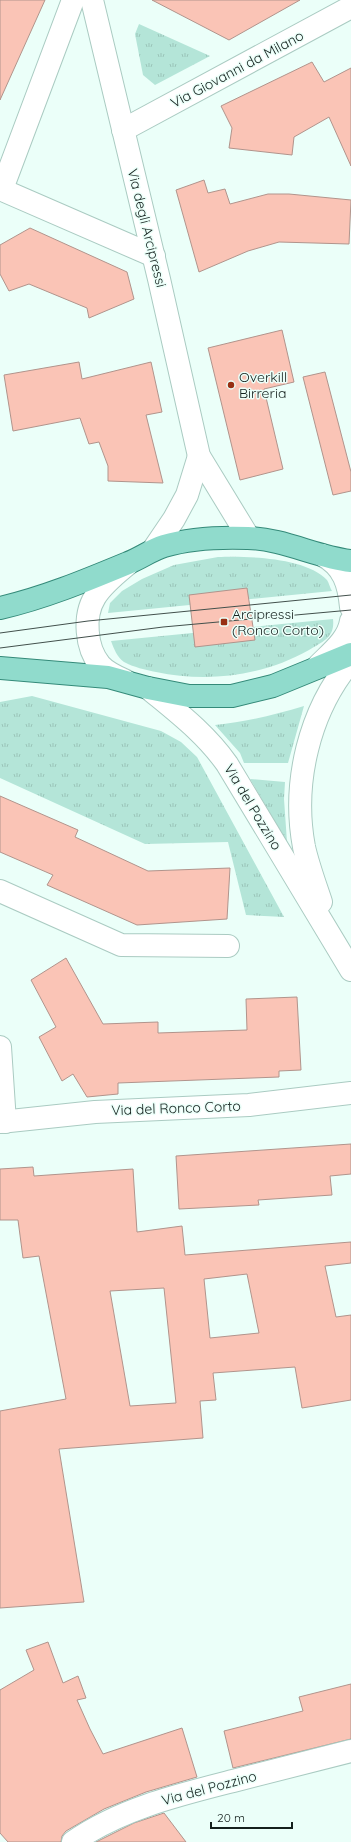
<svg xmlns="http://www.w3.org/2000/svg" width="351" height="1842" font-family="Quicksand,sans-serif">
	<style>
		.grass { fill: url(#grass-tufts) }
		.building { fill: #fac4b6; stroke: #b1948c; fill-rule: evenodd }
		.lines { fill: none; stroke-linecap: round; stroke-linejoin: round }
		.minor-casing { stroke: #aacbc2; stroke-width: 24 }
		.major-casing { stroke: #348a79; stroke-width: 24 }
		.minor { stroke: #fff; stroke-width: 22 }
		.major { stroke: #90dbcc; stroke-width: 22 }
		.tram { stroke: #42504c; stroke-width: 1 }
		.poi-dot { fill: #973014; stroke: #ebfff9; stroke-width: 1.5 }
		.labels { text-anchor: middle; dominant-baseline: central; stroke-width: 3; stroke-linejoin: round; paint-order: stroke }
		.street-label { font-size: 14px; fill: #14201d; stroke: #ebfff9 }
		.poi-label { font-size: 14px; fill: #14201d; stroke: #ebfff9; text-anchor: start }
	</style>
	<defs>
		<pattern id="grass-tufts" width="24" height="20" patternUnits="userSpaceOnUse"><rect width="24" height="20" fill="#b4e5d8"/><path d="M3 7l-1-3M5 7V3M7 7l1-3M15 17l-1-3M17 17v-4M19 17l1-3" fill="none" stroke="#9ac4b9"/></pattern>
	</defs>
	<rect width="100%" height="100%" fill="#ebfff9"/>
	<!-- grass -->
	<g class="grass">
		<path d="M139,24L210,56L155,85L143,75L135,34Z"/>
		<path d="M218,557C247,556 306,557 327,580C329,583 330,588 332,591L108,613L110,603L122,591L142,579L174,565Z"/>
		<path d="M333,619C335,637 324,641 309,650C263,676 208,683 156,672C146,670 133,667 124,662C117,657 114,649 111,641Z"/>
		<path d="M32,696L161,731L181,742L197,757L284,917L246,915L228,842L145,844L0,778V702Z"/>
		<path d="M304,706L288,763H244L240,753L215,725C245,722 274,715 304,706Z"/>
		<path d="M250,779L285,782L284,799L287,842Z"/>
	</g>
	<!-- building -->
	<g class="building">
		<path d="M0,0H45L0,100Z"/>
		<path d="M152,0H300L229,40Z"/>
		<path d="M312,62L324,82L351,68V166L329,117L294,137L292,155L229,148L232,128L221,106Z"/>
		<path d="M204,180L208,193L225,189L230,204L268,194H289L351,200L349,244L279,242L248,251L199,272L176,190Z"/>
		<path d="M30,228L127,272L134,299L89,318L87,308L29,284L9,291L0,274V245Z"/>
		<path d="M282,330L294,382L264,389L283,469L240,480L208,348Z"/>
		<path d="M79,362L82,379L151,362L162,412L146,415L163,483L108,481V466L99,442L89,444L80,418L13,431L4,375Z"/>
		<path d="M325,372L351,472V491L333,495L303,377Z"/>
		<path d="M247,588L255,640L195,647L189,595Z"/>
		<path d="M0,796L78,830L75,837L148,871L230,868L227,919L137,925L47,885L53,875L0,852Z"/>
		<path d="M66,958L103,1024L158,1022V1033L247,1030L246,999L297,997L301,1070L279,1071V1077L118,1083V1094L87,1097L73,1074L62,1081L39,1037L56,1027L31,980Z"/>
		<path d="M351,1144V1174L330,1176L332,1195L258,1200L259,1205L179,1209L176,1156Z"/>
		<path d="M33,1167L34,1176L133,1169L137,1232L182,1226L185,1255L351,1242V1263L325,1266L336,1317L351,1315V1400L302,1408L295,1367L213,1373L216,1400L200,1401L203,1438L59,1449L84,1602L0,1608V1411L66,1399L39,1256L23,1258L18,1220H0V1169ZM247,1274L259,1333L210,1338L204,1279ZM164,1288L176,1403L130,1406L110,1291Z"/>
		<path d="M48,1642L63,1683L78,1676L86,1698L77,1700L90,1729L103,1754L182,1728L197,1777L146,1792L104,1809L66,1831L62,1836L61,1842H8L0,1833V1690L34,1670L26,1650Z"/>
		<path d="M351,1684V1739L233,1768L224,1731L303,1711L299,1697Z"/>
		<path d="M164,1813L186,1842H96L134,1823Z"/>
	</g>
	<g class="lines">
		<!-- minor casing -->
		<g class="minor-casing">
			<g id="minor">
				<path d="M92,0L159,279L199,456L249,538"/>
				<path d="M123,130L351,7"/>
				<path d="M0,189L154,256"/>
				<path d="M2,189L73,0"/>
				<path d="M153,550L174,519L187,495L199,456"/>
				<path d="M322,555C344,566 349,585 351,607"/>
				<path d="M316,668C329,654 348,641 351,621"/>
				<path d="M126,681C117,677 107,673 100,665C86,648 83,616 95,597C103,584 116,574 128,564"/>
				<path d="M148,688C177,712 205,733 227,764L351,970"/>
				<path d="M0,891L121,945L228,946"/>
				<path d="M321,902C315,884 308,865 304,847C292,783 309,711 351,661"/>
				<path d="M0,1047L5,1122"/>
				<path d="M0,1122L95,1112L249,1105L351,1093"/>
				<path d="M73,1842C120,1809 178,1795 233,1781C273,1771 312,1761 351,1751"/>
			</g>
		</g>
		<!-- major casing -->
		<g class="major-casing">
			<g id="major">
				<path d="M0,608C44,598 87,580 128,563C141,558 151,550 164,546C191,538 220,537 248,538C284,539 316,557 351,561"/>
				<path d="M0,668L108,677L148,688L189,696H232L273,686L351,654"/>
			</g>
		</g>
		<!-- minor -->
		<use href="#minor" class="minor"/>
		<!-- major -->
		<use href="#major" class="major"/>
		<!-- tram -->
		<g class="tram">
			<path d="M0,633L88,621L351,595"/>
			<path d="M0,648L163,627L351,610"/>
		</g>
	</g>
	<!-- markers -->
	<g class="poi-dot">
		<circle cx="231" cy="385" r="4"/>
		<rect x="220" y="618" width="8" height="8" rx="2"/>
	</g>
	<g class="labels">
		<!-- street labels -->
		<g class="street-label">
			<text transform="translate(237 69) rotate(-28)">Via Giovanni da Milano</text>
			<text transform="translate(147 228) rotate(76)">Via degli Arcipressi</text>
			<text transform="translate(253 807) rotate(59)">Via del Pozzino</text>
			<text transform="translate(176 1108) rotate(-2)">Via del Ronco Corto</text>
			<text transform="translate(209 1788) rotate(-15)">Via del Pozzino</text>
		</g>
		<!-- poi labels -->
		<g class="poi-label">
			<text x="239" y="377">Overkill<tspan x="239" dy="16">Birreria</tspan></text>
			<text x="232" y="614">Arcipressi<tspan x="232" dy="16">(Ronco Corto)</tspan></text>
		</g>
	</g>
	<!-- scale -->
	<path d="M211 1822v6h81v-6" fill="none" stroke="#14201d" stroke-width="2"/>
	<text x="217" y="1822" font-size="12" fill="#14201d" stroke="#ebfff9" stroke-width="3" paint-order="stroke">20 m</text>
</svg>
